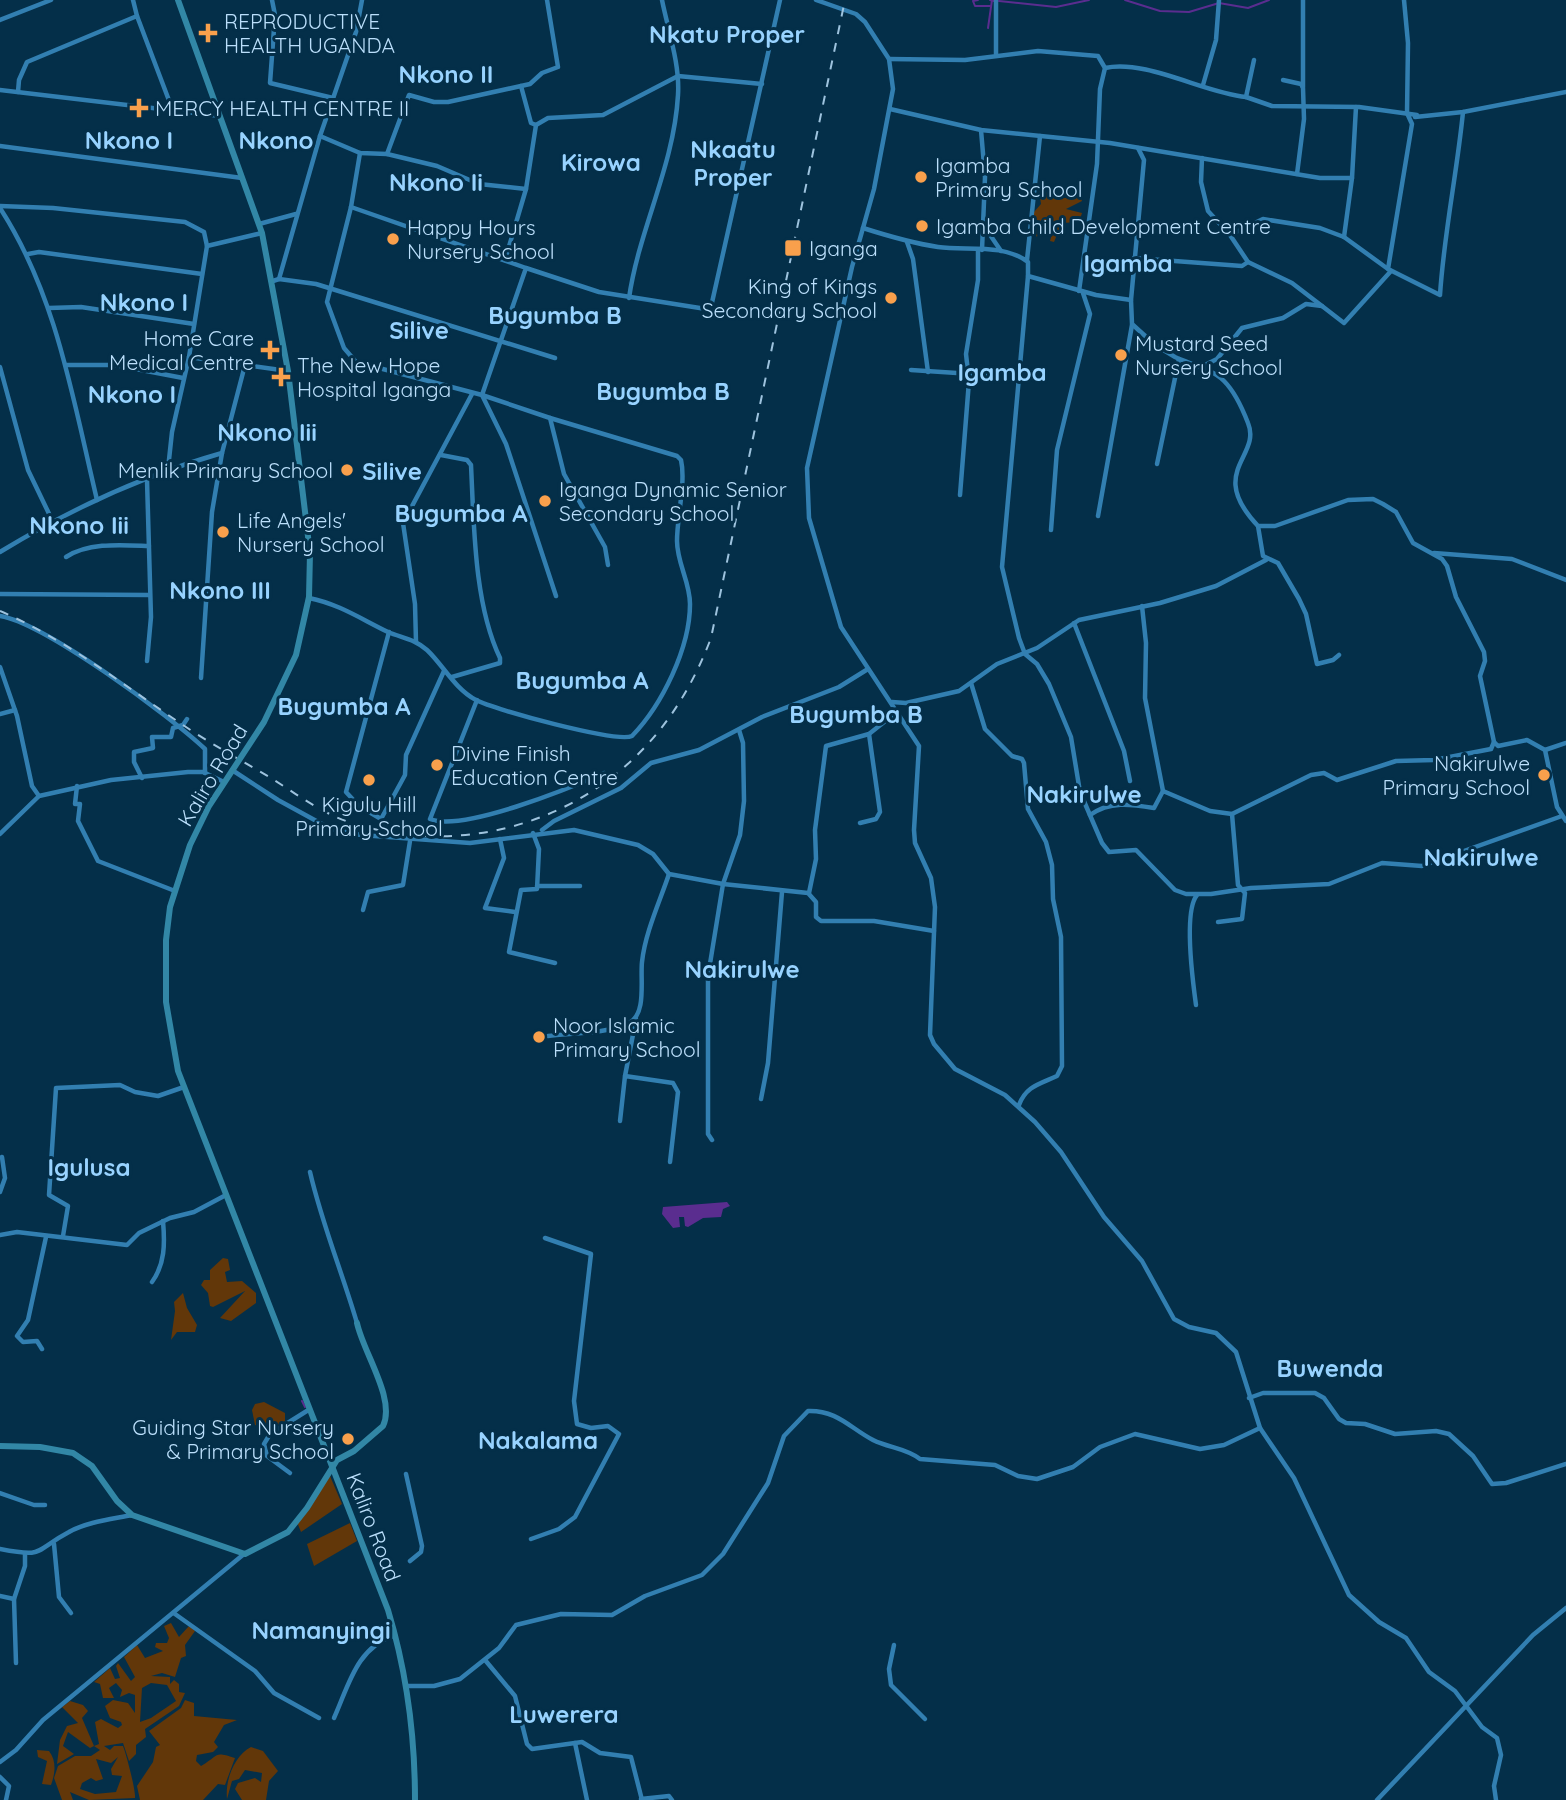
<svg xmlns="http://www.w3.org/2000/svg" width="1566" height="1800" font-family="Quicksand,sans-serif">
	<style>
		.green { fill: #623709; fill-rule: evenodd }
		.water { fill: #5a2d8f }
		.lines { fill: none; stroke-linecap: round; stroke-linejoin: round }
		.stream { stroke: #5a2d8f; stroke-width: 2 }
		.street { stroke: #327fb1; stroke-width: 4.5 }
		.secondary { stroke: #3287a6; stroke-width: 6 }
		.rail { stroke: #9ec3de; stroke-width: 2; stroke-dasharray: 9 9; stroke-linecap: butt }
		.poi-dot { fill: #f9a04c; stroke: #042f49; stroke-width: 2.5 }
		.labels { text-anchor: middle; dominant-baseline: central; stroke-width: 6; stroke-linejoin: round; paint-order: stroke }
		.poi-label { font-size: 21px; fill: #bbdffb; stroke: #042f49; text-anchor: start }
		.street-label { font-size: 21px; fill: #bbdffb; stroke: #042f49 }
		.quarter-label { font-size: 24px; font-weight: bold; fill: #98d3ff; stroke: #042f49 }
	</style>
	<rect width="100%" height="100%" fill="#042f49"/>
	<!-- green -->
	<g class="green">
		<path d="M1044,190L1053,198H1081L1082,201L1066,209L1082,213L1079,222L1062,223L1054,242L1050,241L1052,234L1047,221L1041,220L1037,237L1031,228L1034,212L1041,204L1039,191Z"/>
		<path d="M223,1258L228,1259L230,1270L225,1272L227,1282L242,1281L256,1293V1303L231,1321L220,1318L245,1291L213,1307L210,1306L208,1293L201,1285L204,1280H210V1270Z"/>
		<path d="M183,1293L187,1308L197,1325L195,1332H177L171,1340L175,1311L174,1302Z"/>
		<path d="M264,1402L285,1413V1421L270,1430L255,1425L252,1410L255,1404Z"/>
		<path d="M330,1476L342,1504L301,1532L297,1522Z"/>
		<path d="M350,1523L357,1541L314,1566L307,1544Z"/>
		<path d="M171,1623L179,1637L189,1626L195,1631L185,1645L186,1656L181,1658L175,1677L162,1673L151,1676L170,1677V1684L174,1680L179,1684V1692L185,1693L179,1706L145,1729L146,1737L136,1745V1754L129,1761L123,1743L104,1746L110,1750L114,1746H123C126,1753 136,1791 135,1798L89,1800L70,1792L73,1800H62L54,1778L58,1766L75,1756H91L100,1750L94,1746L90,1748L68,1732L63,1746L74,1754L57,1764L60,1740L67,1726L78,1723L62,1707L70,1701L83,1705L88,1711L82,1718L94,1746L99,1744L95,1722L101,1719L118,1728L122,1725L121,1722L110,1718L105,1706L113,1700L128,1703L135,1713V1695L129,1693L120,1697L122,1690L116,1683L109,1688L114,1698H103L100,1684L94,1682L110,1668L115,1679L120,1678L116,1666L118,1663L131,1681L135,1677L124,1657L137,1645L145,1658L163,1651L155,1647L156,1643H167L169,1638L164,1626ZM151,1683L167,1685L176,1701L151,1718L140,1722L142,1688ZM118,1757L111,1769L112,1775L122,1776L116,1792L95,1794L80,1789L82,1783L91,1778L96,1781L103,1779L96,1759L111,1763Z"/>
		<path d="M185,1700L194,1703V1716L237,1720L224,1725L214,1742L218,1747L213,1752L197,1755L196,1761L201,1766C220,1755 213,1751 235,1758L225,1785L218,1784L203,1800H140L137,1786L153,1762L156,1747L160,1745L149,1731L181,1708Z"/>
		<path d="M251,1747L263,1751L278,1771L269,1781L266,1800H242L235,1789L238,1783L255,1778L261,1782L262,1773L245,1770L239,1779L232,1781L227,1799C225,1780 234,1756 251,1747Z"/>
		<path d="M37,1750L49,1751C57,1761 55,1774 51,1785L42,1784L47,1761L38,1757Z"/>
	</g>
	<!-- water -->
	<path class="water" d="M727,1202L730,1206L723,1209L721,1217L703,1218L688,1227L685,1226L684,1217H679L680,1227L673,1228L662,1214L663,1207Z"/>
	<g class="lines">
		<!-- stream -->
		<g class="stream">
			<path d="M978,0L973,1L975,6H990"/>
			<path d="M990,0L994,1"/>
			<path d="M1125,0L1160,11L1189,12L1219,3L1248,8L1269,0"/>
			<path d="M999,1L1056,7L1089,0"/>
			<path d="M988,28L992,0"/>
			<path d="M302,1401L305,1407"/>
			<path d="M314,1428L317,1437"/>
		</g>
		<!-- street -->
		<g class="street">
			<path d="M133,0L137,16"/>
			<path d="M272,0L275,15L270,83L333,98"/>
			<path d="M816,0L856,14L865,22L889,59L893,89L874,189L852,267L807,468L809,518L841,627L919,746L914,830L915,843L931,878L935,907L930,1035L934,1044L955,1069L1005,1095L1035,1122L1061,1152L1104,1217L1142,1261L1174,1319L1189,1327L1216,1333L1236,1352L1260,1428L1294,1478L1349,1595L1379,1622L1406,1638L1429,1672L1455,1691L1482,1727L1497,1738L1501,1755L1494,1786L1496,1800"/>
			<path d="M996,0V54"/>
			<path d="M1404,0L1408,43L1407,113L1412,124L1388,269L1440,295C1444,233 1457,173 1463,112"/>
			<path d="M0,20L51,0"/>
			<path d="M889,59L965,60L1038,51L1098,56L1105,68L1100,89L1097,164L1079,291"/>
			<path d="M1254,60L1246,97L1272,106L1359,107L1417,115"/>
			<path d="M1105,68C1146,59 1204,93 1246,97"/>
			<path d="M1283,80L1301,84L1303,88L1304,119L1297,174"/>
			<path d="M1203,85L1216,40L1219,0"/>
			<path d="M521,86L531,123L536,125"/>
			<path d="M1303,87V0"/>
			<path d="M0,90L220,116"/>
			<path d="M18,92L19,80L27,62L137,16L173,111"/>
			<path d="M890,109L981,130L1110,143L1320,178H1352L1344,237"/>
			<path d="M1415,117L1463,112L1566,92"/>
			<path d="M981,130L985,177L982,250"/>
			<path d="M320,136L360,153L387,154L437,166L479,184L526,189"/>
			<path d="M0,146L242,178"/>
			<path d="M360,153L351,207L327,302L344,348L356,362L482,395L550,418L564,474L605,547L608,565"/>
			<path d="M387,154L409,95L434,102H448L530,84L542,73L558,67L547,0"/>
			<path d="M1202,158L1201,182L1208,211L1230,235L1248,262L1292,283L1322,306"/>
			<path d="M1352,178L1356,107"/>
			<path d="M0,206L53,208L185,222L204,232L207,246L189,357L172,432L168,469"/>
			<path d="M351,207L526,268L482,395L506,444L556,596"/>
			<path d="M0,208C57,296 73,400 97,500"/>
			<path d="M259,224L296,214"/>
			<path d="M984,226L1001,251"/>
			<path d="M863,228C888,236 912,243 938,247C967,251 1003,243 1028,262V276L1096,295L1131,300L1132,324C1146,337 1158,348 1175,357C1190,364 1212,369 1224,381C1234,391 1243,410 1248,423C1262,457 1206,471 1258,526H1275L1348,500L1373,499L1383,504L1396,512L1413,543L1442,559L1447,566L1456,597L1484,652L1485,661L1480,676L1494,742L1498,746L1527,740L1545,750L1557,807L1566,821"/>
			<path d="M1230,235L1263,219L1320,228L1344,237L1388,269"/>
			<path d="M907,242L913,259L928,372"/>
			<path d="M207,246L262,233"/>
			<path d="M28,254L39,252L202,274"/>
			<path d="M1134,258L1242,266L1248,262"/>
			<path d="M505,260L526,189L536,125L548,118L603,115L678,76L762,84"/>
			<path d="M1027,260L1040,136"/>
			<path d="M526,268L599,292L706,309L711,307L780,0"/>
			<path d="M1028,276L1002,567L1019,638L1025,654L1037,664L1049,684L1071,737L1080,792L1102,843L1109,852L1136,850L1175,890L1186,894H1211L1251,888L1329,884L1382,863L1422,866L1562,816"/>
			<path d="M279,279L320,136L356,32L362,0"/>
			<path d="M273,281L279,279L316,284L555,358"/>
			<path d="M629,298C639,229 674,166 678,95C680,64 668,30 662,0"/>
			<path d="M1131,300L1144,160L1138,148"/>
			<path d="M49,308L81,307L194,324"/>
			<path d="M189,357L245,365"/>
			<path d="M66,365H115L183,378"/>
			<path d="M0,367L28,470L53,522"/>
			<path d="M1201,367L1217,359L1242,328L1283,318L1306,304L1322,306L1344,323L1391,271"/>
			<path d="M911,370L1019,377"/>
			<path d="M441,455L467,460L471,465C474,525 474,604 500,658V663L452,677"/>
			<path d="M1157,464L1179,359"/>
			<path d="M960,495L969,381L966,354L978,280V250"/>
			<path d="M1098,516L1132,325"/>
			<path d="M1258,526L1263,556L1278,563L1299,599L1306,614L1317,664L1333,660L1339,655"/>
			<path d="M1051,530L1057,450L1090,314L1083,293"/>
			<path d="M0,552C69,510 144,475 222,453"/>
			<path d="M1434,553L1512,559L1566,580"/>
			<path d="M66,557C89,542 122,545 149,546"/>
			<path d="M0,594L149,595"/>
			<path d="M309,598C339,604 361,619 388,632C402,638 415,639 427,650C443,665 455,689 476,700C495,710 617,743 632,736C662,705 690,648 690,604C690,582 677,563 677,541C677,517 686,482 681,460L677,456L550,418"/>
			<path d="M1142,606L1146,643L1145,698L1163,791"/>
			<path d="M0,616C44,623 170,716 205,749V773"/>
			<path d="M1074,623L1124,751L1130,781"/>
			<path d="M389,632L346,792L359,806L381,819L405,775L406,755L444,671"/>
			<path d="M416,642L415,604L403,523L472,394"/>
			<path d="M147,661L151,617L147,480"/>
			<path d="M0,667L17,716L32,786L39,796L111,780L188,772H203L224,782"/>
			<path d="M201,678L212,512L222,453L245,365L288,371"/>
			<path d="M971,683L985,729L1012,756L1022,759L1024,763L1028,809L1046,842L1052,865L1053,899L1061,937L1062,1066L1057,1076C1040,1084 1026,1086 1019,1105"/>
			<path d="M477,700L430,819C463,832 570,788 604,773"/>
			<path d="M892,702L906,703L959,691L997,664L1037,648L1079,620L1160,603L1216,586L1266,560"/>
			<path d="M0,714L15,710"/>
			<path d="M1545,750L1566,743"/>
			<path d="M232,770L278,800L331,829L361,835L470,843L574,830L638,845L653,854L669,874L723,884L808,893L816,902V917L821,921H874L934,931"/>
			<path d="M142,778L134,762V752L153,748L152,737H171L173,728L183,725L187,719"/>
			<path d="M77,786L75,804H80L78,821L98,861L175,891"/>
			<path d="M1090,815C1110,801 1130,804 1154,808L1163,791L1210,811L1232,814L1311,775L1324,773L1337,780L1396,761L1434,760L1491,749L1494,742"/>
			<path d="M860,823L876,819L880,812L869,734"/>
			<path d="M542,830L554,821L621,788L651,763L699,750L762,717L839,687L868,669"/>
			<path d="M533,833L539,849L537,889L521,890L509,952L555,963"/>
			<path d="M0,834L39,796"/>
			<path d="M500,839L504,858L485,908L515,912"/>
			<path d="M537,886H580"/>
			<path d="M809,893L816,859L815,830L826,746L869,734L898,711"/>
			<path d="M363,910L368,892L403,885L410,841"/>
			<path d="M1218,922L1242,919L1245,893L1238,885L1232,814"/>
			<path d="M1196,1005C1193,983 1183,912 1197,895"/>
			<path d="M548,1036C572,1033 607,1034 629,1023C647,1014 640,979 642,962C645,933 660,901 669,874"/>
			<path d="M625,1076L636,1019"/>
			<path d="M761,1099L768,1063L782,892"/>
			<path d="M620,1121L625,1076L673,1083L678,1092L670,1162"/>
			<path d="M712,1140L708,1134V976L723,884L740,835L744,801L743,743L739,730"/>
			<path d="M310,1172C322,1224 342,1272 357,1323"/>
			<path d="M0,1192L5,1178L2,1157"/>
			<path d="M0,1235L17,1232L127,1245L139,1233L170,1218L194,1212L226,1195"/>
			<path d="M63,1236L68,1206L49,1195L56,1088L120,1085L135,1092L158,1096L184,1087"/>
			<path d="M152,1282C165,1264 165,1244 163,1221"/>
			<path d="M42,1349L37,1341L23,1342L17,1336L28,1320L46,1237"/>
			<path d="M1249,1398L1263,1393H1315L1324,1398L1339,1419L1346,1423L1365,1424L1395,1434L1436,1431L1449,1434L1473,1456L1492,1484L1506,1483L1566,1464"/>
			<path d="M290,1473L267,1456L264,1444L270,1434L310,1409"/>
			<path d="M406,1474L422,1546L421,1552L410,1561"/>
			<path d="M0,1493L34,1505H45"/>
			<path d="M531,1539L559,1529L575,1517L619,1434L608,1426L591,1428L577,1424L574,1401L591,1254L545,1238"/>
			<path d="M54,1544L59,1597L71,1613"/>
			<path d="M0,1549C46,1558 33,1551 69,1532C86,1522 113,1519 132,1515"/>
			<path d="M0,1596L14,1599"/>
			<path d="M175,1614L255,1671L274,1693L319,1718"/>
			<path d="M894,1645L889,1669L891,1685L925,1719"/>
			<path d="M485,1660L515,1696L527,1744L532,1749L582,1742L600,1753L631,1757L642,1800"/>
			<path d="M16,1663L14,1599L25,1566V1554"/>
			<path d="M407,1686H434L460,1679L499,1648L516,1625L561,1614L612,1615L645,1596L702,1575L723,1554L768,1483L784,1436L808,1411C837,1410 850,1428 873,1440C889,1448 906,1448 920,1459L995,1465L1018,1476L1037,1479L1073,1467L1100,1447L1135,1434L1200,1449L1224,1445L1260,1428"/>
			<path d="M334,1718C349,1685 356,1648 395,1635"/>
			<path d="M575,1743L587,1800"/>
			<path d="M0,1762L16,1750L43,1720L244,1554"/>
			<path d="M0,1777L9,1786L6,1800"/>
			<path d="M641,1799L669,1796L672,1800"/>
			<path d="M1377,1800L1533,1635L1566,1608"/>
		</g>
		<!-- secondary -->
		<g class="secondary">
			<path d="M178,0L262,233L288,371L310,553L309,597L296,655L264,722L209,806L190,845L170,907L166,940V1002L178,1071L388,1610C407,1673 415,1734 415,1800"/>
			<path d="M0,1446L40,1447L73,1453L92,1466L117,1501L132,1515L245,1554L288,1532L307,1508L337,1460L354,1451L383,1426C396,1399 363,1352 357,1323"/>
		</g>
		<!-- rail -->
		<path class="rail" d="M0,611C65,639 122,684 180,723C209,743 241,760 271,778C298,795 324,815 355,824C425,845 500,839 566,806C637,770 683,712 711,638L845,0"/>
	</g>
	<!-- markers -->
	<g class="poi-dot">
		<path d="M204.5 22.5h7v7h7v7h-7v7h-7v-7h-7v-7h7z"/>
		<path d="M135.5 97.5h7v7h7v7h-7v7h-7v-7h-7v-7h7z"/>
		<circle cx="921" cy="177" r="7"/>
		<circle cx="922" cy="226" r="7"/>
		<circle cx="393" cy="239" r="7"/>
		<rect x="784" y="239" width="18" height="18" rx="3.5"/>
		<circle cx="891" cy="298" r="7"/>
		<path d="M266.5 339.5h7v7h7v7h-7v7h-7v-7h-7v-7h7z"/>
		<circle cx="1121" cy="355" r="7"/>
		<path d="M277.5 366.5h7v7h7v7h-7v7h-7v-7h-7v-7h7z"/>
		<circle cx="347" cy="470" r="7"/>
		<circle cx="545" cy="501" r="7"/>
		<circle cx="223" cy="532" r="7"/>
		<circle cx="437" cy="765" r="7"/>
		<circle cx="1544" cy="775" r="7"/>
		<circle cx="369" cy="780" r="7"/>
		<circle cx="539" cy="1037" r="7"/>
		<circle cx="348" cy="1439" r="7"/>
	</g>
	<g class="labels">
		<!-- poi labels -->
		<g class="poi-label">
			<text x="224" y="21">REPRODUCTIVE<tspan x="224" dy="24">HEALTH UGANDA</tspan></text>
			<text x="155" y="108">MERCY HEALTH CENTRE II</text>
			<text x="935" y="165">Igamba<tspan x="935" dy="24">Primary School</tspan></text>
			<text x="936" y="226">Igamba Child Development Centre</text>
			<text x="407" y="227">Happy Hours<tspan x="407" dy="24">Nursery School</tspan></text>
			<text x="809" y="248">Iganga</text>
			<text x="877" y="286" text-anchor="end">King of Kings<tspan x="877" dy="24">Secondary School</tspan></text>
			<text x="254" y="338" text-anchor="end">Home Care<tspan x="254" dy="24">Medical Centre</tspan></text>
			<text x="1135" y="343">Mustard Seed<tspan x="1135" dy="24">Nursery School</tspan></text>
			<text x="297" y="365">The New Hope<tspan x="297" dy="24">Hospital Iganga</tspan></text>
			<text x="333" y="470" text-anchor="end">Menlik Primary School</text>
			<text x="559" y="489">Iganga Dynamic Senior<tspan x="559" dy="24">Secondary School</tspan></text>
			<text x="237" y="520">Life Angels'<tspan x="237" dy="24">Nursery School</tspan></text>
			<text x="451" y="753">Divine Finish<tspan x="451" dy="24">Education Centre</tspan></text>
			<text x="1530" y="763" text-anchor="end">Nakirulwe<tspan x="1530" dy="24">Primary School</tspan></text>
			<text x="369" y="804" text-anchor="middle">Kigulu Hill<tspan x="369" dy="24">Primary School</tspan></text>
			<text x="553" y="1025">Noor Islamic<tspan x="553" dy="24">Primary School</tspan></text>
			<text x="334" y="1427" text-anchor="end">Guiding Star Nursery<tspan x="334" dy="24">&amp; Primary School</tspan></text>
		</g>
		<!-- street labels -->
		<g class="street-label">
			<text transform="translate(212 775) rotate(-59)">Kaliro Road</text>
			<text transform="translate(374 1527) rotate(69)">Kaliro Road</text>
		</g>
		<!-- quarter labels -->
		<g class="quarter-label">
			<text x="727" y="34">Nkatu Proper</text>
			<text x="446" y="74">Nkono II</text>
			<text x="129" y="140">Nkono I</text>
			<text x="276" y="140">Nkono</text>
			<text x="733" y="149">Nkaatu<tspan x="733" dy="28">Proper</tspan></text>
			<text x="601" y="162">Kirowa</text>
			<text x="436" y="182">Nkono Ii</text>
			<text x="1128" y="263">Igamba</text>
			<text x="144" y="302">Nkono I</text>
			<text x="555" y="315">Bugumba B</text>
			<text x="419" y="330">Silive</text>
			<text x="1002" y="372">Igamba</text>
			<text x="663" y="391">Bugumba B</text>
			<text x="132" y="394">Nkono I</text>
			<text x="267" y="432">Nkono Iii</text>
			<text x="392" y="471">Silive</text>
			<text x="461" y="513">Bugumba A</text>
			<text x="79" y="525">Nkono Iii</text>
			<text x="220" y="590">Nkono III</text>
			<text x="582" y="680">Bugumba A</text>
			<text x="344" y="706">Bugumba A</text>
			<text x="856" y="714">Bugumba B</text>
			<text x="1084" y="794">Nakirulwe</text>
			<text x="1481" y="857">Nakirulwe</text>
			<text x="742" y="969">Nakirulwe</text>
			<text x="89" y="1167">Igulusa</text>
			<text x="1330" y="1368">Buwenda</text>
			<text x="538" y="1440">Nakalama</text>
			<text x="321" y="1630">Namanyingi</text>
			<text x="564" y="1714">Luwerera</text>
		</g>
	</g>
</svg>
